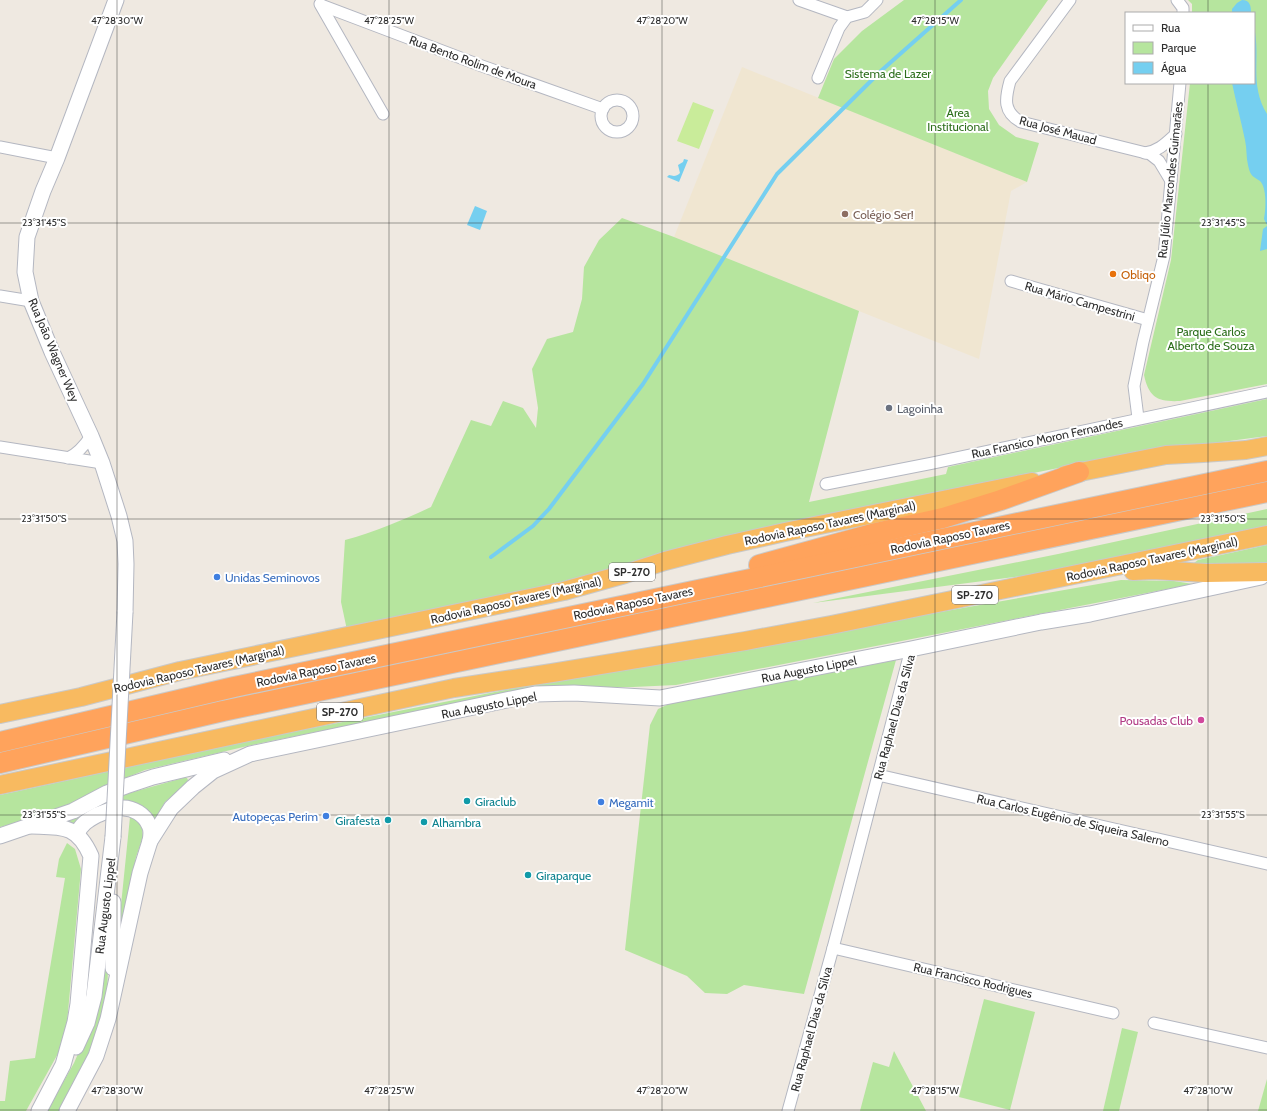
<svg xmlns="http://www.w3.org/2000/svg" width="1267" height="1111" font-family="Cabin,sans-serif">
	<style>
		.education { fill: #f0e6d1 }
		.green { fill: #b6e59e }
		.pitch { fill: #c9ec9a }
		.water { fill: #75cff0 }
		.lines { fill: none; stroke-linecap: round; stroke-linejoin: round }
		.stream { stroke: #75cff0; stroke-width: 4 }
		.minor-casing { stroke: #b4b7c1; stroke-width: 13 }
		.secondary-casing { stroke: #b4b7c1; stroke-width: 17 }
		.trunk-casing { stroke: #c9c9c9; stroke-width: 20 }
		.motorway-casing { stroke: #c9c9c9; stroke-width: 22 }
		.minor { stroke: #fff; stroke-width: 11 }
		.secondary { stroke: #fff; stroke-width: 15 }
		.trunk { stroke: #f8ba60; stroke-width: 18 }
		.motorway { stroke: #ffa35c; stroke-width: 20 }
		.secondary-bridge-casing { stroke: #b4b7c1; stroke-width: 17; stroke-linecap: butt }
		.secondary-bridge { stroke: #fff; stroke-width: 15 }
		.ticks { fill: none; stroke: #2e2e2e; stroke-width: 1; stroke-opacity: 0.45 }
		.education-dot { fill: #8d6e63; stroke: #fff; stroke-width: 1.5 }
		.food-dot { fill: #e8710a; stroke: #fff; stroke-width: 1.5 }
		.worship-dot { fill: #6b7280; stroke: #fff; stroke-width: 1.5 }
		.shop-dot { fill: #3f7fe0; stroke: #fff; stroke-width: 1.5 }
		.hotel-dot { fill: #d1479c; stroke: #fff; stroke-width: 1.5 }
		.culture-dot { fill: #0f9aa8; stroke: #fff; stroke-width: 1.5 }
		.labels { text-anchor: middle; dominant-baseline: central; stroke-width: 4; stroke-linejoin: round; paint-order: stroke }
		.shield { fill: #fff; stroke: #6d6d6d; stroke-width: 1 }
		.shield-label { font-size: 11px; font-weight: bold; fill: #2e2e2e }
		.street-label { font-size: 12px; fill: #2e2e2e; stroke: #fff }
		.park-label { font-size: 12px; fill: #2c6e1b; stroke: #fff }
		.education-label { font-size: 12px; fill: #785e54; stroke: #fff; text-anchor: start }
		.food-label { font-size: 12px; fill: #c56008; stroke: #fff; text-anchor: start }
		.worship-label { font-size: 12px; fill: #5b616d; stroke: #fff; text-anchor: start }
		.shop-label { font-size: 12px; fill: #366cbe; stroke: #fff; text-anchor: start }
		.hotel-label { font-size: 12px; fill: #b23c85; stroke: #fff; text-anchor: end }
		.culture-label { font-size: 12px; fill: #0d838f; stroke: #fff; text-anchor: start }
		.ticks-label { font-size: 10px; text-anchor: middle; fill: #2e2e2e; stroke: #fff; stroke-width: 4; stroke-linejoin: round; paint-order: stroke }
	</style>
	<rect width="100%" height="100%" fill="#efe9e1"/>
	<!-- education -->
	<path class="education" d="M742,67L1027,182L1011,191L979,359L674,237Z"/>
	<!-- green -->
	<g class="green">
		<path d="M904,0H1048L993,78L988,91L989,109L999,125L1016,137L1039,143L1027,182L818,98L834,59L862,31Z"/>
		<path d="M1188,0H1267V384L1180,401C1158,402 1149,398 1144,375L1171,260L1190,83H1254V13H1192V4Z"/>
		<path d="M622,218L674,237L859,311L809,502L946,474L948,467L1267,399V436L1214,443L1158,448L803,519L717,540L574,580L347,630L341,602L345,540C375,532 403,520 431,507L471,420L491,426L503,401L523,408L536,428L538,408L532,369L547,339L573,332L582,299L584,267L599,240Z"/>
		<path d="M1267,509V528L1068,570L813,603L1058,554Z"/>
		<path d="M1267,545V567L1194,563L1198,560Z"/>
		<path d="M1121,580L1174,581L1193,584L676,685L633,687L533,688L252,745L145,770L94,791L70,805L26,820L0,827V795L252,740L555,680Z"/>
		<path d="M896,660L804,994L744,985L727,994L705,993L687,976L625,950L650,725L658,709L671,703Z"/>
		<path d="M183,778H187L188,780L187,783L165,802L154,821L143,808L82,821L73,825L68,821L82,816L103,803L126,794Z"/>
		<path d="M130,817L137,819L142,826L143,837L136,857L120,939L121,905Z"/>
		<path d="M67,843L75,849L81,869L66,1034L60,1050L26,1111H0V1101H5L10,1061L35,1058L65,878L56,877L59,859Z"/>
		<path d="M109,940L107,997L94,1045L60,1111H47L74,1063L93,1019Z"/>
		<path d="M984,999L1035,1012L1010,1110L959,1097Z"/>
		<path d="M1122,1028L1138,1032L1119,1111H1103Z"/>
		<path d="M894,1051L926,1111H860L873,1062L889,1067Z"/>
		<path d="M1267,1079V1111H1258Z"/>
	</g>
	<!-- pitch -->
	<path class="pitch" d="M693,102L714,110L699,149L677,141Z"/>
	<!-- water -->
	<g class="water">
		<path d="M1242,0C1250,0 1251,6 1251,13H1232V9L1237,3Z"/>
		<path d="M1254,27C1261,58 1249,84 1267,114V225L1264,219C1266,209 1267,188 1260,181C1252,176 1250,175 1248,165C1246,157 1247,149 1245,140C1241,121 1236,102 1232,83H1254Z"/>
		<path d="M684,159L688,160L679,182L667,177L669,175C673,176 676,177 680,173L678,165L683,162Z"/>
		<path d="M475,206L487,211L480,230L467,225Z"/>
		<path d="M1267,226V249L1260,251L1263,229Z"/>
	</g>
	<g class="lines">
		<!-- stream -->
		<path class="stream" d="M491,557L533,526L549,509L643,384L777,174L882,70L961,0"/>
		<!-- minor casing -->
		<g class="minor-casing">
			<g id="minor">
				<path d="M799,0L847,17"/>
				<path d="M1070,0L1010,81C1005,99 1003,112 1021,122L1150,154L1159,161L1171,181"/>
				<path d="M1177,0L1183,8V13"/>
				<path d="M320,4L383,114"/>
				<path d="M321,5L482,66L603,109"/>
				<path d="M818,78L839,28L847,17L865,12L877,0"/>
				<circle cx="617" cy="116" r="16"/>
				<path d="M0,147L57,158"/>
				<path d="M1145,153C1159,151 1166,143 1176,134"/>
				<path d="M1011,281L1148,320"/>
				<path d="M0,296L31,301"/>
				<path d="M1138,418L1134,386L1143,342L1164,256L1180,83"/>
				<path d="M0,447L102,463"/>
				<path d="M68,458C77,454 85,445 91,436"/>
				<path d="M826,484L933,463L1267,392"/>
				<path d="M878,775L1267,864"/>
				<path d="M833,948L1113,1013"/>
				<path d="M1154,1023L1267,1048"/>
				<path d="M788,1111L833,948L911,649"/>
			</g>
		</g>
		<!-- secondary casing -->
		<g class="secondary-casing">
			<g id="secondary">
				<path d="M116,0L57,158L43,191L27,237L25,272L31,301L52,352L91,436L102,463L119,516L125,541L126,564L125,612"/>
				<path d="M31,826C62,827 77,824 91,856L78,1004L75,1022L63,1065L39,1111"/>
				<path d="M77,834C81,824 88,820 97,815C105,812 113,808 121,808C133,807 145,815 149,825C152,830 151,836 150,841"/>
				<path d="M0,836L73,811L107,793L126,786L153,777L224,760"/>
				<path d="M113,902V968"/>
				<path d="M76,1047L87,1023L94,996L113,837"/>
				<path d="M67,1111L96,1056L108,1019L140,873L150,841L171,808L193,787L213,771L250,754L535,694L574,693L660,698L911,649L1041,622L1090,614L1261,577"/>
			</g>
		</g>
		<!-- trunk casing -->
		<g class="trunk-casing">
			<g id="trunk">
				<path d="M1065,475L1166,455L1203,453L1246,450L1267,446"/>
				<path d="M1133,571L1153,570L1206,573L1267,572"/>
				<path d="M0,714L81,697L180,671L564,591L625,574L665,561L727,545L785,532L1032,482"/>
				<path d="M0,785L454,688L552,673L745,641L831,625L1267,535"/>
			</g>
		</g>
		<!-- motorway casing -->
		<g class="motorway-casing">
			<g id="motorway">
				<path d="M759,565L876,533L943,518L1001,500L1079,472"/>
				<path d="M0,742L234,687L1267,471"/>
				<path d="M0,763L223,711L1267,492"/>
			</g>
		</g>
		<!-- minor -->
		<use href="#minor" class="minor"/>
		<!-- secondary -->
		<use href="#secondary" class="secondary"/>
		<!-- trunk -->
		<use href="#trunk" class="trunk"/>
		<!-- motorway -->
		<use href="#motorway" class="motorway"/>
		<!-- secondary-bridge casing -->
		<g class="secondary-bridge-casing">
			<path id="secondary-bridge" d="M113,837L125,612"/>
		</g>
		<!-- secondary-bridge -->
		<use href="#secondary-bridge" class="secondary-bridge"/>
	</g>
	<!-- ticks -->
	<path class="ticks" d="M117,0V1111M389,0V1111M662,0V1111M935,0V1111M1208,0V13M1208,83V1111M0,223H1267M0,519H1267M0,815H1267M0,1110H1267"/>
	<!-- markers -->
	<circle class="education-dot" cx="845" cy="214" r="4"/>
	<circle class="food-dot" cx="1113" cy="274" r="4"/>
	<circle class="worship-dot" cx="889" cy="408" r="4"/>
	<g class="shop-dot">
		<circle cx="217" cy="577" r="4"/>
		<circle cx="601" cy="802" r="4"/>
		<circle cx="326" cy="816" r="4"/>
	</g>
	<circle class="hotel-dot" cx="1201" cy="720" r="4"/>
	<g class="culture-dot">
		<circle cx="467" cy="801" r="4"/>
		<circle cx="388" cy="820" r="4"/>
		<circle cx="424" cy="822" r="4"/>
		<circle cx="528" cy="875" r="4"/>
	</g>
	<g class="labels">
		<!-- shield labels -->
		<g class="shield">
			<rect x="609" y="563" width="46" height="18" rx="3"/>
			<rect x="952" y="586" width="46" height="18" rx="3"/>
			<rect x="317" y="703" width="46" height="18" rx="3"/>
		</g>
		<g class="shield-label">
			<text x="632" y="572">SP-270</text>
			<text x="975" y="595">SP-270</text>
			<text x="340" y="712">SP-270</text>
		</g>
		<!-- street labels -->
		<g class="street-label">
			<text transform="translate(473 62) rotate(20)">Rua Bento Rolim de Moura</text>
			<text transform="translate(1058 130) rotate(15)">Rua José Mauad</text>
			<text transform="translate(1170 180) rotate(-84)">Rua Júlio Marcondes Guimarães</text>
			<text transform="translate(1080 301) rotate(16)">Rua Mário Campestrini</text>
			<text transform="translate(54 350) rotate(67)">Rua João Wagner Wey</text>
			<text transform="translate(1047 438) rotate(-12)">Rua Fransico Moron Fernandes</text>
			<text transform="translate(830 523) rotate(-12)">Rodovia Raposo Tavares (Marginal)</text>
			<text transform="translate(950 537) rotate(-12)">Rodovia Raposo Tavares</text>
			<text transform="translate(1152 559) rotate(-12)">Rodovia Raposo Tavares (Marginal)</text>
			<text transform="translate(516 600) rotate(-13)">Rodovia Raposo Tavares (Marginal)</text>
			<text transform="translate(633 603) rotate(-12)">Rodovia Raposo Tavares</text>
			<text transform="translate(199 669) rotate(-13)">Rodovia Raposo Tavares (Marginal)</text>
			<text transform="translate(809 669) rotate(-11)">Rua Augusto Lippel</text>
			<text transform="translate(316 670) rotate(-12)">Rodovia Raposo Tavares</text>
			<text transform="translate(489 705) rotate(-11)">Rua Augusto Lippel</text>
			<text transform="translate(894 717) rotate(-75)">Rua Raphael Dias da Silva</text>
			<text transform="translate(1073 820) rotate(13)">Rua Carlos Eugênio de Siqueira Salerno</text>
			<text transform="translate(105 906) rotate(-83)">Rua Augusto Lippel</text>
			<text transform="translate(973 980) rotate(13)">Rua Francisco Rodrigues</text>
			<text transform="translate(811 1029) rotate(-75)">Rua Raphael Dias da Silva</text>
		</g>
		<!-- park labels -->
		<g class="park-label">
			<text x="888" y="73">Sistema de Lazer</text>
			<text x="958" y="112">Área<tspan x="958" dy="14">Institucional</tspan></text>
			<text x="1211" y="331">Parque Carlos<tspan x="1211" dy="14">Alberto de Souza</tspan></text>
		</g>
		<!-- education labels -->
		<g class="education-label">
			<text x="853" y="214">Colégio Ser!</text>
		</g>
		<!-- food labels -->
		<g class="food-label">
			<text x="1121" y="274">Obliqo</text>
		</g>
		<!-- worship labels -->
		<g class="worship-label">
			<text x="897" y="408">Lagoinha</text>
		</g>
		<!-- shop labels -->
		<g class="shop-label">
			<text x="225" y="577">Unidas Seminovos</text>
			<text x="609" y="802">Megamit</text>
			<text x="318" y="816" text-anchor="end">Autopeças Perim</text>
		</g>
		<!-- hotel labels -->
		<g class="hotel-label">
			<text x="1193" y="720">Pousadas Club</text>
		</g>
		<!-- culture labels -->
		<g class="culture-label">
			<text x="475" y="801">Giraclub</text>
			<text x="380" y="820" text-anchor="end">Girafesta</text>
			<text x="432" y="822">Alhambra</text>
			<text x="536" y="875">Giraparque</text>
		</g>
	</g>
	<g class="ticks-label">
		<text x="117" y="24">47°28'30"W</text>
		<text x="389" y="24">47°28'25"W</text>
		<text x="662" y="24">47°28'20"W</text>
		<text x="935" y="24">47°28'15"W</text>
		<text x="44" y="226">23°31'45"S</text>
		<text x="1223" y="226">23°31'45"S</text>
		<text x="44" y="522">23°31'50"S</text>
		<text x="1223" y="522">23°31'50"S</text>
		<text x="44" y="818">23°31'55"S</text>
		<text x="1223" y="818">23°31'55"S</text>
		<text x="117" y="1094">47°28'30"W</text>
		<text x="389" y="1094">47°28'25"W</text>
		<text x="662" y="1094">47°28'20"W</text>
		<text x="935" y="1094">47°28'15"W</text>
		<text x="1208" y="1094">47°28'10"W</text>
	</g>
	<!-- legend -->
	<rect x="1125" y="12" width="130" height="72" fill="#ffffff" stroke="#ababab"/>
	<rect x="1133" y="25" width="20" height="6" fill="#ffffff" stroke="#ababab"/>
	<text x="1161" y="32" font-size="12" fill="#2e2e2e">Rua</text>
	<rect x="1133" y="42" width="20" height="12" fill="#b6e59e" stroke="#ababab"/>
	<text x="1161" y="52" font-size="12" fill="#2e2e2e">Parque</text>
	<rect x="1133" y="62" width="20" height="12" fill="#75cff0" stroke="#ababab"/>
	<text x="1161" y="72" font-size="12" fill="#2e2e2e">Água</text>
</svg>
